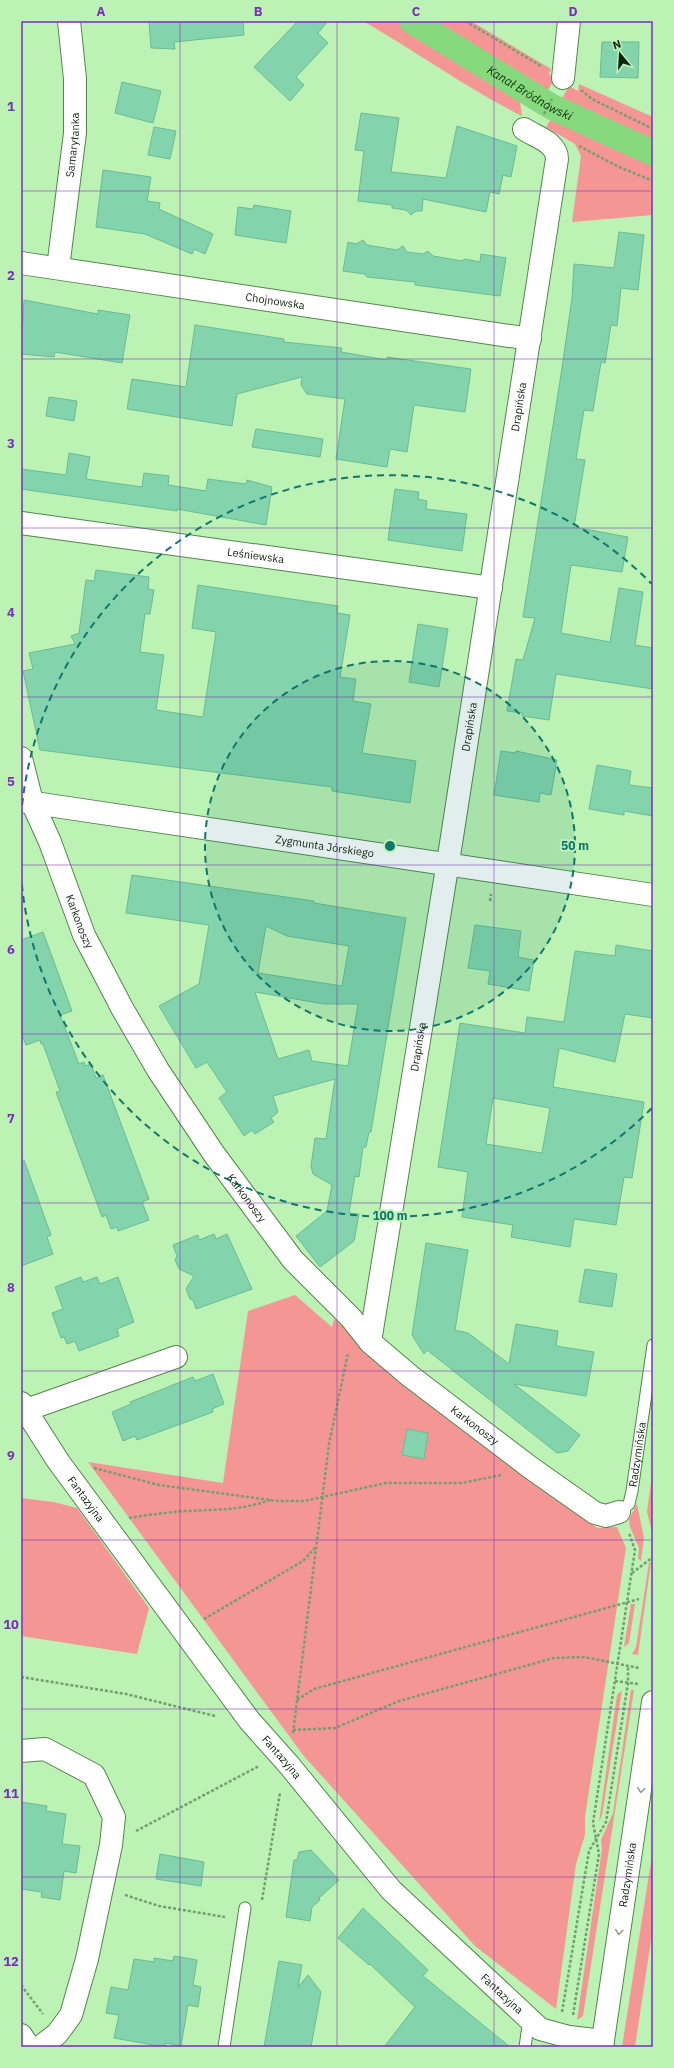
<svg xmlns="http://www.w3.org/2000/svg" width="674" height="2068" font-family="'IBM Plex Sans',sans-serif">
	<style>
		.green { fill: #f49794 }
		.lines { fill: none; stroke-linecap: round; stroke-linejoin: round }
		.canal { stroke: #86d97c; stroke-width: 26 }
		.building { fill: #83d4ac; stroke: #6abb94; fill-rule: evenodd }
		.service-casing { stroke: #54854d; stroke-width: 13 }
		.minor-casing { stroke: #54854d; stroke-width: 24 }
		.tertiary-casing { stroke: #54854d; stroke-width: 24 }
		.secondary-casing { stroke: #54854d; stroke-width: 24 }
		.path { stroke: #759e70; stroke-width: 2.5; stroke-dasharray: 3 2; stroke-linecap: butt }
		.service { stroke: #fff; stroke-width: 11 }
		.minor { stroke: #fff; stroke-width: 22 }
		.tertiary { stroke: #fff; stroke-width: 22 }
		.secondary { stroke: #fff; stroke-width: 22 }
		.oneway { stroke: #929c91 }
		.grid { fill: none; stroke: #7b2cbf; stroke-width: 1; stroke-opacity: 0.55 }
		.ring { fill: none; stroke: #0f766e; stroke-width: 2; stroke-dasharray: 7 5 }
		.labels { text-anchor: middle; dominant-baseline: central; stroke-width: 4; stroke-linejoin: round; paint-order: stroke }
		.street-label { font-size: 11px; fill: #0d220b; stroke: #bcf2b4 }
		.water-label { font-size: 12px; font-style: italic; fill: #11320e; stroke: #bcf2b4 }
		.centre { fill: #0f766e; stroke: #bcf2b4; stroke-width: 2 }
		.ring-label { font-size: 12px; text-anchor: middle; font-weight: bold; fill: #0f766e; stroke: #bcf2b4; stroke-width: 4; stroke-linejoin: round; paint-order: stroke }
		.neatline { fill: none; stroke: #7b2cbf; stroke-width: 1.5 }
		.grid-label { font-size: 13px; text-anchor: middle; font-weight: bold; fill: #7b2cbf }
	</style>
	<rect width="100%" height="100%" fill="#bcf2b4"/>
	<!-- green -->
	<g class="green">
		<path d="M363,21H397L519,96L522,116C466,88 417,52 363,21Z"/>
		<path d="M427,21H471L551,69L549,74L555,78L546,94Z"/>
		<path d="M579,84L653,117V146L561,100L569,86L578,91Z"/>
		<path d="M554,114L635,158L653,165V215L572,222L581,156L575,144L546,127Z"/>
		<path d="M295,1295L332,1327L334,1319L597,1528L617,1527L626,1548L585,1817V1835L576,1864L556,2009L475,1946L303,1755L88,1462L223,1483L248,1311Z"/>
		<path d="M653,1468V1548H651L653,1536L647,1512Z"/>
		<path d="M21,1498L54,1502L77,1508L149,1608L137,1654L21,1636Z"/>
		<path d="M637,1504L644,1538L641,1561L638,1558L639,1548L630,1527L629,1519Z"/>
		<path d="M651,1562L638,1655L632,1654L636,1647L649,1563Z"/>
		<path d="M631,1604H635L629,1643L624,1647Z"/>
		<path d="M622,1690L602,1815L599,1822L617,1695Z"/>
		<path d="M631,1690H634L583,2016L577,2020L602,1849L601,1840L613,1813Z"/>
		<path d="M653,1849V1927L635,2047H622Z"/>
	</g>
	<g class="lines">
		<!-- canal -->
		<path class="canal" id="s1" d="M412,21L552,107L653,153"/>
	</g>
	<!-- building -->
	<g class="building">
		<path d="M149,21H243L244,35L174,42L175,49L151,48Z"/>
		<path d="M298,21H328L318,33L328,43L296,77L304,85L290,101L254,67Z"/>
		<path d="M602,42H639L638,78L600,77Z"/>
		<path d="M122,82L161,91L153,123L115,113Z"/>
		<path d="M361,113L399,118L391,172L446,178L457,126L517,146L511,177L503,175L499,194L490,192L486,212L423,199L422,211H416L411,215L406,210L392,208V205L358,201L364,151L355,150Z"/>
		<path d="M154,127L176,131L170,159L148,155Z"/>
		<path d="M103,170L151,177L147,201L160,203L159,209L213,234L205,254L194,249L192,254L145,234L96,227Z"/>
		<path d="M254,205L291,211L286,243L235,235L238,207L253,209Z"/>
		<path d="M619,232L644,235L638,290L621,288L617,326L611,325L605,363L601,362L593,411L584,410L576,459L585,460L574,527L628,537L622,572L571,565L561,633L610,642L619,588L643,592L635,645L653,648V689L556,674L549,720L522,716V713L507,711L516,659L523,660L535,618L523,617L562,368L572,298L574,264L614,268Z"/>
		<path d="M363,240L367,245L397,250L403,246L407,252L423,254L428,251L433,256L462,261L465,259L480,262L481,254L506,258L500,296L415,285V282L367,277L365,274L343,271L348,242L356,244Z"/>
		<path d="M24,300L98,314V310L130,315L122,363L55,352L54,357L21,354Z"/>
		<path d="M195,325L284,339V342L342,348L341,352L387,360V357L471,369L465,412L414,405L407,452L390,449L387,467L336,459L345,399L307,394L301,385L302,377L237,394L232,426L127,409L132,379L186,387Z"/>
		<path d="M49,397L77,401L74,421L46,416Z"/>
		<path d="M256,429L323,439L320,457L252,447Z"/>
		<path d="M69,453L90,457L86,479L142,487L144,473L169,476L168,485L206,491L208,479L246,484L247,480L272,487L266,525L177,509V511L21,489V469L66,475Z"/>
		<path d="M395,489L419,492L418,499L427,501L426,509L467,514L462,551L388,540Z"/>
		<path d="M96,570L149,577L148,589L154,590L150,614H145L140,652L164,655L156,710L203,717L216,632L192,628L198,585L338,606L337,613L350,615L340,677L356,679L353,701L371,704L362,753L416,761L410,803L332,791V787L40,750L23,671L33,669L29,653L75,644L71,636L79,633L86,580L94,581Z"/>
		<path d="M418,624L448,629L439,687L409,682Z"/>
		<path d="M501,751L516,753V751L557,760L551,795L540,793L539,802L494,795Z"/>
		<path d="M597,765L631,771L629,785L653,788V816L624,811V815L589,809Z"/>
		<path d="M132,875L314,901V903L406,918L371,1132H369L366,1147H363L359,1177L355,1176L349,1213L359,1214L354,1241L320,1267L296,1236L327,1211L332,1185L313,1174L311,1166L315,1138L326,1139L335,1079L273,1096L278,1112L271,1118L274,1122L255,1134L252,1130L244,1136L219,1098L227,1092L207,1062L196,1068L159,1006L199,984L209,925L126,913ZM266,926L287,936L349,946L342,986L258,973ZM255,992L324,1004H358L348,1066L312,1061L309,1050L278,1059Z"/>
		<path d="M475,925L521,931L518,957L534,960L529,991L488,984L490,971L468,968Z"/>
		<path d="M43,932L72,1011L60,1015L79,1064L84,1062L85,1066L91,1064L96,1078L103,1075L149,1199L142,1202L149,1220L118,1231L117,1227L111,1229L106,1215L102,1217L56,1092L60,1091L43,1044H41L40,1040L26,1045L21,1032V940Z"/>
		<path d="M616,945L653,951V1018L625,1014L615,1062L559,1048L553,1087L644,1102L632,1178L624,1177L616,1225L574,1219L570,1247L511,1237L513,1225L462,1217L468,1172L438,1167L460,1023L525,1033L527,1017L564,1022L575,951L615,956ZM493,1098L550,1108L542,1153L486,1144Z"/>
		<path d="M24,1160L51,1235L47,1237L53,1254L21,1266V1161Z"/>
		<path d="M214,1234L216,1239L227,1234L252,1289L196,1309L193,1300L190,1299L186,1289L194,1276L179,1269L175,1260L177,1256L173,1245L198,1235L199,1240Z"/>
		<path d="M426,1243L468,1250L455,1330L468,1333L509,1364L516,1324L558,1331L556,1346L594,1352L586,1396L514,1384L580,1435L568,1451L557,1453L427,1350L424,1354L412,1335Z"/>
		<path d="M585,1269L617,1274L612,1307L579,1302Z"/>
		<path d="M81,1277L83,1282L97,1277L100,1284L118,1277L134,1322L117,1329L119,1336L79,1351L75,1341L67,1344L64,1337L61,1338L52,1313L63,1309L55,1287Z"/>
		<path d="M213,1374L224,1404L212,1409L213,1412L137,1440L135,1436L123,1441L112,1412L131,1404L130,1402L193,1377L195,1381Z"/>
		<path d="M407,1429L428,1433L424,1459L402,1455Z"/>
		<path d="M21,1802L47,1806L46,1811L66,1814L62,1844L80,1846L76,1873L64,1871L60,1900L41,1897L42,1892L21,1889Z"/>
		<path d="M311,1850L339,1880L319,1898L320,1900L312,1907L310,1921L286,1917L294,1860H297L299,1852Z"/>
		<path d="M160,1854L204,1862L201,1886L156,1879Z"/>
		<path d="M363,1908L428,1970L423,1976L510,2047H384L415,2007L370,1964L369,1965L338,1938Z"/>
		<path d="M174,1956L197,1960L193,1985L201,1987L198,2007L188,2005L181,2046L166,2043L164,2047L114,2038L119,2015L106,2013L111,1987L128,1990L134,1959L154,1962V1958L173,1961Z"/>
		<path d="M279,1961L302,1965L298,1987L308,1975L321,1992L311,2047H264Z"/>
	</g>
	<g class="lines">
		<!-- service casing -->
		<g class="service-casing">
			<g id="service">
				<path id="s2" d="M619,1512L629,1504L632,1491L653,1345"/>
				<path d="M224,2047L245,1908"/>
				<path d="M525,2047L529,2019"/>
			</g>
		</g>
		<!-- minor casing -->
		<g class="minor-casing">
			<g id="minor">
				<path d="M563,78L569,21"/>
				<path id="s3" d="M21,263L530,339"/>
				<path id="s4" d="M58,268L75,133V79L69,21"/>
				<path id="s5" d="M21,523L491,588"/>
				<path id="s6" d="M21,758L32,802L50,842L84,935L122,1008L158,1070L214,1154L293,1260L351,1318L370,1342L410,1376L531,1468L595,1513L606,1516L619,1512"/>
				<path id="s7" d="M370,1342L452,837L557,159C557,142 536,137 524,129"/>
				<path id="s8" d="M21,1403L58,1461L249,1720L289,1765L391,1890L540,2029L569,2037L603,2041"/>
				<path d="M26,1410L176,1357"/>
				<path d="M21,1751L45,1749L94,1775L114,1817L111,1845L87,1959L71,2015L57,2034L40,2047"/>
				<path d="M21,2035L29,2047"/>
			</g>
		</g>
		<!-- tertiary casing -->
		<g class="tertiary-casing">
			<g id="tertiary">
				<path id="s9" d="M21,801L653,895"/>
			</g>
		</g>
		<!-- secondary casing -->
		<g class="secondary-casing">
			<g id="secondary">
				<path id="s10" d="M602,2047L653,1702"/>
			</g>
		</g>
		<!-- path -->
		<g class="path">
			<path d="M465,21L541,66"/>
			<path d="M581,90L592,99L653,129"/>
			<path d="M544,114L552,99"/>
			<path d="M579,146L619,167L653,181"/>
			<path d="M490,901L491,894"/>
			<path d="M94,1468L159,1485L278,1501H304L386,1483H462L501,1475"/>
			<path d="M129,1518C148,1515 168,1512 187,1511C219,1509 239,1511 270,1500"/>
			<path d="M632,1573L653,1557"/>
			<path d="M204,1619L303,1561L315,1548"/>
			<path d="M21,1677L126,1694L215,1716"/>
			<path d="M615,1681L638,1684"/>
			<path d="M297,1700L314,1689L639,1599"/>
			<path d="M293,1730L335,1728L399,1701L554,1658L584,1657L639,1668"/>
			<path d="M293,1733L329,1444L348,1353"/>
			<path d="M136,1831L259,1766"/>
			<path d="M125,1895L159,1906L225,1917"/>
			<path d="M262,1900L280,1793"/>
			<path d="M21,1985L43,2014"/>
			<path d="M562,2012L589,1851L606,1822L628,1683V1667"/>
			<path d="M573,2015L599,1854L593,1823L635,1550L629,1533"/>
		</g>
		<!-- service -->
		<use href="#service" class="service"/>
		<!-- minor -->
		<use href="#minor" class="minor"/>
		<!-- tertiary -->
		<use href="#tertiary" class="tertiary"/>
		<!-- secondary -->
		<use href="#secondary" class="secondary"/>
	</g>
	<!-- one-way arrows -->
	<defs><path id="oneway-chevron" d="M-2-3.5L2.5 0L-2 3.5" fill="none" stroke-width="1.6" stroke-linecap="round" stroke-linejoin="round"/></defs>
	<g class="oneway">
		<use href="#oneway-chevron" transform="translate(641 1790) rotate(98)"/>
		<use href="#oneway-chevron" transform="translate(619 1932) rotate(98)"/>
	</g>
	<!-- grid -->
	<path class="grid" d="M180,21V2047M337,21V2047M494,21V2047M21,191H653M21,359H653M21,528H653M21,697H653M21,865H653M21,1034H653M21,1203H653M21,1371H653M21,1540H653M21,1709H653M21,1877H653"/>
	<!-- distance rings -->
	<circle cx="390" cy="846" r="185" fill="#0f766e" fill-opacity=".12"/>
	<g class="ring">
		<circle cx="390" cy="846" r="185"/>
		<path d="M652 1108A370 370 0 0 1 21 875M21 817A370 370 0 0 1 652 584"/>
	</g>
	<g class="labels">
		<!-- street labels -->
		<g class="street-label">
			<text stroke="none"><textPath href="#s4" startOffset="124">Samarytanka</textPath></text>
			<text stroke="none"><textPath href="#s3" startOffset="257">Chojnowska</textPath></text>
			<text stroke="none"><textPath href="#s7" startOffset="947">Drapińska</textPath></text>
			<text stroke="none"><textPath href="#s5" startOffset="237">Leśniewska</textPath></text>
			<text stroke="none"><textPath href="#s7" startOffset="623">Drapińska</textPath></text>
			<text stroke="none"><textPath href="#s9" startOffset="307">Zygmunta Jórskiego</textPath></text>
			<text stroke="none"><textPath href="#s6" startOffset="174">Karkonoszy</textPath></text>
			<text stroke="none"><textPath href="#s7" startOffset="299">Drapińska</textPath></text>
			<text stroke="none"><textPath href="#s6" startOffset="498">Karkonoszy</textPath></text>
			<text stroke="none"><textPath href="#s6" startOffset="822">Karkonoszy</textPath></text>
			<text stroke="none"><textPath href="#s2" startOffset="63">Radzymińska</textPath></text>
			<text stroke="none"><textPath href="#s8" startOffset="116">Fantazyjna</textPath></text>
			<text stroke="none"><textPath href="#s8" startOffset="440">Fantazyjna</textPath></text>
			<text stroke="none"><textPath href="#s10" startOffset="174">Radzymińska</textPath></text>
			<text stroke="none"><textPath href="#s8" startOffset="764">Fantazyjna</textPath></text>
		</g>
		<!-- water labels -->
		<g class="water-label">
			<text stroke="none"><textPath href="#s1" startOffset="138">Kanał Bródnowski</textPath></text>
		</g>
	</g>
	<circle cx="390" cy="846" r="6" class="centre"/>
	<g class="ring-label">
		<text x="575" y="850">50 m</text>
		<text x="390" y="1220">100 m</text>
	</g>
	<!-- border -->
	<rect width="674" height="2068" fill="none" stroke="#bcf2b4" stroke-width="44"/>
	<!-- north arrow -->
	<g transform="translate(620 54) rotate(342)" stroke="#bcf2b4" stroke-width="3" paint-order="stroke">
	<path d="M0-3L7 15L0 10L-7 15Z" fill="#0d220b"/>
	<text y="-6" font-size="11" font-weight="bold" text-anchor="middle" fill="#0d220b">N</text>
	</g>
	<rect x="22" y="22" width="630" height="2024" class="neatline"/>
	<g class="grid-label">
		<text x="101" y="16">A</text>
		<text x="258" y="16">B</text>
		<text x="416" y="16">C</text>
		<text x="573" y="16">D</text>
		<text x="11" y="111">1</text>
		<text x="11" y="280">2</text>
		<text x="11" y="448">3</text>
		<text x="11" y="617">4</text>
		<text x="11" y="786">5</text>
		<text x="11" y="954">6</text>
		<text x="11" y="1123">7</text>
		<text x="11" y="1292">8</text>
		<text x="11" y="1460">9</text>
		<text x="11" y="1629">10</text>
		<text x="11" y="1798">11</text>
		<text x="11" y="1966">12</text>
	</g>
</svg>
